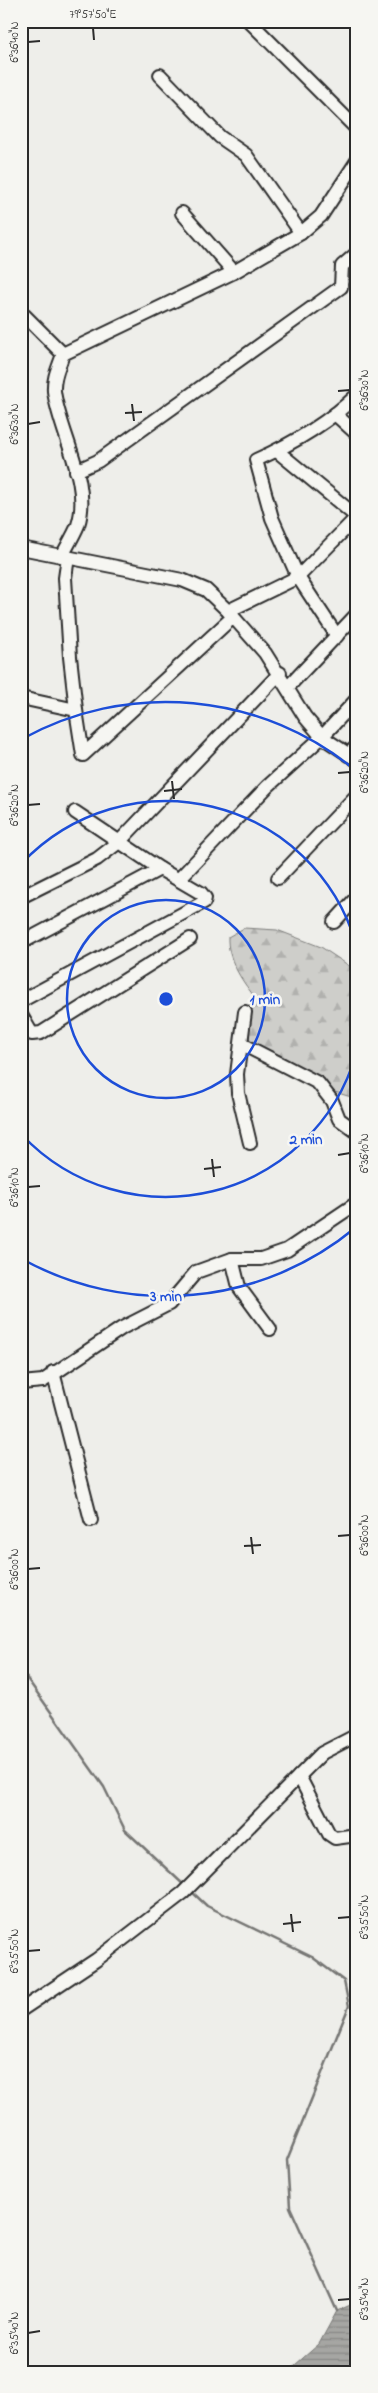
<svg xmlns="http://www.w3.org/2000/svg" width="378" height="2393" font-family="'Indie Flower',sans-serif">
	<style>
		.forest { fill: url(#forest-firs); stroke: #7c7c7a }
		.water { fill: url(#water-rules); stroke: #757573 }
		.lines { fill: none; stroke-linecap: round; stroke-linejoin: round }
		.stream { stroke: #757573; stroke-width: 2.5 }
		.minor-casing { stroke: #2b2b2b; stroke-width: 16 }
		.minor { stroke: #f6f6f2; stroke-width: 12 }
		.ticks { fill: none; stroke: #2b2b2b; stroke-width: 2 }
		.ring { fill: none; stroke: #1d4ed8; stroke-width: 2.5 }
		.centre { fill: #1d4ed8; stroke: #f6f6f2; stroke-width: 2.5 }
		.ring-label { font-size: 15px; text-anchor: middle; font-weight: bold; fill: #1d4ed8; stroke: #f6f6f2; stroke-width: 5; stroke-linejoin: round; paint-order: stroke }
		.neatline { fill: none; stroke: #2b2b2b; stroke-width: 2 }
		.ticks-label { font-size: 12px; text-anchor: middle; fill: #2b2b2b }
	</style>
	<defs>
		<pattern id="forest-firs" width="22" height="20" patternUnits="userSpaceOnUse" patternTransform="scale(1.25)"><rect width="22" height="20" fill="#cececa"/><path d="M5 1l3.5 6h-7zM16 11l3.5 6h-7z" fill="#b1b1ae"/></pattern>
		<pattern id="water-rules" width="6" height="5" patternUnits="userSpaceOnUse" patternTransform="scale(1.25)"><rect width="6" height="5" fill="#a6a6a3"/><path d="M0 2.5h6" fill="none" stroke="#878785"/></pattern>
	</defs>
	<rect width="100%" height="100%" fill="#eeeeea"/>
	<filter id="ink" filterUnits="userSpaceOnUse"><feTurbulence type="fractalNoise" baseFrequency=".02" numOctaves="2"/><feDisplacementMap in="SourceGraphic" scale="10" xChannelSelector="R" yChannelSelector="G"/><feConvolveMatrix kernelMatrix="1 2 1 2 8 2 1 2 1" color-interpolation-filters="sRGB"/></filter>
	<g filter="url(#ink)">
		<!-- forest -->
		<path class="forest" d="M244,928L277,930L321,947L351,967L357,973V1014L351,1020V1036L357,1042V1095L351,1097L335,1092L322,1079L250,1041L248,1028L254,996C241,980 227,958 228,937Z"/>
		<!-- water -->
		<path class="water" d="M357,2302V2372H287L319,2344L337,2311Z"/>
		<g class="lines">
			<!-- stream -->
			<g class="stream">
				<path d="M21,1670L104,1787L125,1830L185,1886"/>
				<path d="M191,1891L207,1906L312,1957L344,1981L349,2006L287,2160L290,2207L337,2311"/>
			</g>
			<!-- minor casing -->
			<g class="minor-casing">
				<g id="minor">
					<path d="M249,21L357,129"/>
					<path d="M160,75L220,137L246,155L301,233"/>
					<path d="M182,213L234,272"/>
					<path d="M21,312L63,354"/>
					<path d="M335,414L357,434"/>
					<path d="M277,451L357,517"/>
					<path d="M76,471L98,461L341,287L342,266L357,253"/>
					<path d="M357,517L298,577L272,518L256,460C292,444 329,422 357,395"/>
					<path d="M21,548L182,580L206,590L228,611L265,653L305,717L322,737L357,760"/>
					<path d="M62,556C67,546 74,535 78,525C92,483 59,432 54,391C53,377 59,367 63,354L234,272L301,233L321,216L357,161"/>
					<path d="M68,557L65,578L70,657L76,710"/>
					<path d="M228,611L298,577L337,636"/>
					<path d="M288,687L357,614"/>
					<path d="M21,698L76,710L83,755L233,617"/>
					<path d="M348,755L357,746"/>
					<path d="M180,878L267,787L322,737L357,699"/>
					<path d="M278,878L357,795"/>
					<path d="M21,897L97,859L119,842L280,673"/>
					<path d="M334,922L357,897"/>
					<path d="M21,943L160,869"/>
					<path d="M21,1001L204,902L205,898L201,893L160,869L75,812"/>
					<path d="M245,1012L237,1074L238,1093L250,1143"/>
					<path d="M21,1015L32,1034L41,1033L190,939"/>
					<path d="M242,1044L318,1083L332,1101L339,1119L357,1132"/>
					<path d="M232,1259L239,1287L270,1329"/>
					<path d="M53,1372L91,1520"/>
					<path d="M21,1383L43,1381L122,1328L169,1304L196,1272L232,1259H261L287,1250L357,1203"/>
					<path d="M299,1776L329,1834L335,1838L357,1835"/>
					<path d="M21,2010L96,1960L183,1893L322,1753L357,1735"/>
				</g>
			</g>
			<!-- minor -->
			<use href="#minor" class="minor"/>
		</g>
	</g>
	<!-- ticks -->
	<path class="ticks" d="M93,28L94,40M28,42L40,41M338,391L350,390M132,404L134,421M125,413L142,412M28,424L40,422M338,773L350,772M172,781L174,799M164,791L182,789M28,805L40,804M338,1155L350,1153M212,1159L214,1177M204,1169L221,1167M28,1187L40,1186M338,1536L350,1535M251,1537L253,1554M244,1546L261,1545M28,1569L40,1568M291,1914L293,1932M338,1918L350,1917M283,1924L301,1922M28,1951L40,1950M338,2300L350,2299M28,2333L40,2331"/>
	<!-- distance rings -->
	<g class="ring">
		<circle cx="166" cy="999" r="99"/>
		<path d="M356 1054A198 198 0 0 1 22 1135M22 863A198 198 0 0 1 356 944"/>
		<path d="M355 1228A297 297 0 0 1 22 1259M22 739A297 297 0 0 1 355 770"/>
	</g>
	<circle cx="166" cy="999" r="8" class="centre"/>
	<g class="ring-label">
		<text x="265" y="1004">1 min</text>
		<text x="306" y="1144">2 min</text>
		<text x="166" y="1301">3 min</text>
	</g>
	<!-- margin -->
	<rect width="378" height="2393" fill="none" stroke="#f6f6f2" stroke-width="55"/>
	<rect x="28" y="28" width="322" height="2338" class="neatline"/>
	<g class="ticks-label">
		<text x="93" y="18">79°57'50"E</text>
		<text transform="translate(14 42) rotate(-90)" y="4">6°36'40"N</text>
		<text transform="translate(364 390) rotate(-90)" y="4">6°36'30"N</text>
		<text transform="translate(14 424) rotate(-90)" y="4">6°36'30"N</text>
		<text transform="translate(364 772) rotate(-90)" y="4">6°36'20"N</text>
		<text transform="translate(14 805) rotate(-90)" y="4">6°36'20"N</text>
		<text transform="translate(364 1153) rotate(-90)" y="4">6°36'10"N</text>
		<text transform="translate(14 1187) rotate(-90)" y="4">6°36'10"N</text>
		<text transform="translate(364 1535) rotate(-90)" y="4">6°36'00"N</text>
		<text transform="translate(14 1569) rotate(-90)" y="4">6°36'00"N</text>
		<text transform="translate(364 1917) rotate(-90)" y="4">6°35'50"N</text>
		<text transform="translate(14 1951) rotate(-90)" y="4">6°35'50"N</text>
		<text transform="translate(364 2299) rotate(-90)" y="4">6°35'40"N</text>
		<text transform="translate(14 2333) rotate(-90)" y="4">6°35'40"N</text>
	</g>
</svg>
